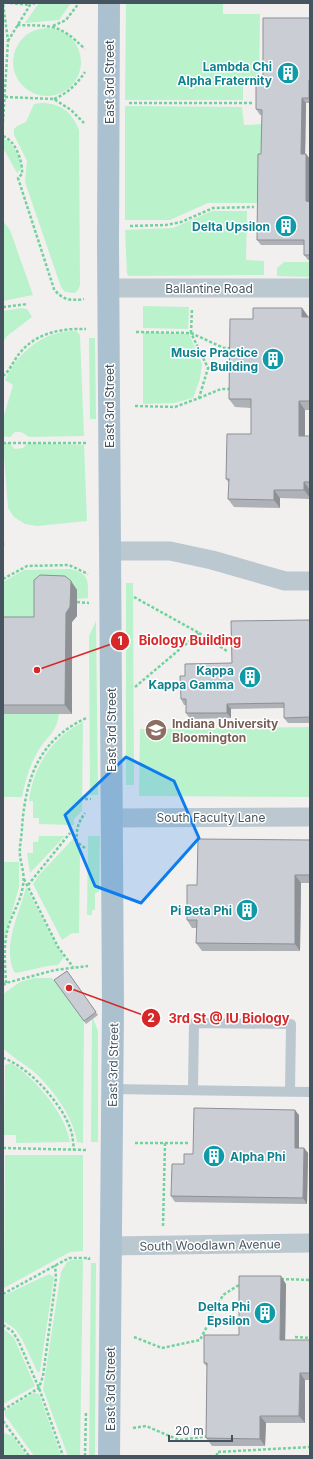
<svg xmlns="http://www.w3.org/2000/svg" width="313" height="1459" font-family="Inter,sans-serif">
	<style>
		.green { fill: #baf2cc }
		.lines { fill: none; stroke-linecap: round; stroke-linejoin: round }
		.path { stroke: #70d39b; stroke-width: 2.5; stroke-dasharray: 3 2; stroke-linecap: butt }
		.lane { stroke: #bbc8cf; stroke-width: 10 }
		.street { stroke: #bbc8cf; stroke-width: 19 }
		.primary { stroke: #acc1d0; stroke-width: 22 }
		.wall { fill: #aeb1b6 }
		.shaded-wall { fill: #8d9094 }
		.building { fill: #caced4; stroke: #8d9094 }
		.marked { fill: #0c7dee; fill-opacity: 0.2; stroke: #0c7dee; stroke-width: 3; stroke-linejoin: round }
		.labels { text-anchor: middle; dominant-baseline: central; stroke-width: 3; stroke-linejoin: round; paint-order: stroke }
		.culture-label { font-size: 12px; font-weight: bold; fill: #0d838f; stroke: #fff; text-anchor: end }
		.street-label { font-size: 12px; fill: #45545e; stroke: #fff }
		.education-label { font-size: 12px; font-weight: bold; fill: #785e54; stroke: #fff; text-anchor: start }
		.leader { fill: none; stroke: #d62828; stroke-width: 1.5 }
		.callout-dot { fill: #d62828; stroke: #fff; stroke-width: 1.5 }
		.mark-label { font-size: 12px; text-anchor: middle; font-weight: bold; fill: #fff }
		.callout-label { font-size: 13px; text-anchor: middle; font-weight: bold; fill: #d62828; stroke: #fff; stroke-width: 3; stroke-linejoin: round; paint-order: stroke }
	</style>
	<rect width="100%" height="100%" fill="#f2efef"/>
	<!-- green -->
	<g class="green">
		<path d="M39,3H71L59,20L25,23Z"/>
		<path d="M126,3H223V14H260L259,85H243V100H125Z"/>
		<circle cx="47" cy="62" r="34"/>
		<path d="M41,103C61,103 72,112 79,130L80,285L78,290L75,293L65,292L61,287L25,182L27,161L14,135V129L17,126L26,122L34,104Z"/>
		<path d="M125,106L242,107L244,125L264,124V135L306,136L304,159L259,203H208L170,220H125Z"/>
		<path d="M3,140H8L19,156L21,169L17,173L3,148Z"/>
		<path d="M212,211H247L246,260L264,261V275L129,276L127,274L125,230L173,228Z"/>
		<path d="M3,221L10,230L33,295L3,301Z"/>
		<path d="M284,262H310V277L277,276V268Z"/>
		<path d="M143,306L189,307L188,329L143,328Z"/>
		<path d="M21,308L27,309L32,317L7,336L3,342V311Z"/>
		<path d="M76,331L80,335L84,436L29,437L21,432H15L10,437L3,436V419L13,385L5,380C18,352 44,330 76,331Z"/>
		<path d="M143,332L189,334L202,364L200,379L193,398L174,403L143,404Z"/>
		<path d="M89,338H95L96,419H90Z"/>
		<path d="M3,443H9L15,449L23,448L28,443L84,445L87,521L37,526L25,524L14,517L8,508Z"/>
		<path d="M70,569C90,574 88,580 88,598L77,599V590L41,616L3,626V582L24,570Z"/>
		<path d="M126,583H133L134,785H126Z"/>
		<path d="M96,621L98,795H90L89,636Z"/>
		<path d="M3,714H59C56,735 46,736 37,753C29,767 25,782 22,797H3Z"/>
		<path d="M83,722L82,811L74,819V825L39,824V818H33V801H29C33,767 52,737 83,722Z"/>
		<path d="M310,727V797L139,796L140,729Z"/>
		<path d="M39,836H65L30,873L27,853H33V842H38Z"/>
		<path d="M88,836H100L99,892L95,893V910H92V915H87Z"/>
		<path d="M74,838V842L80,850L79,933H72L62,940L33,884L39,875Z"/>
		<path d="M3,862H19V887L3,944Z"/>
		<path d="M26,887L56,945L64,957L58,965L48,966L16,973L14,972C2,943 20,914 26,887Z"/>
		<path d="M34,978H52L84,1021L83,1143L77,1142C73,1116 52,1088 33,1071C23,1063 12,1057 3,1048V994L20,982Z"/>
		<path d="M92,1016L98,1031V1142H91Z"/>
		<path d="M11,1063C36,1079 65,1113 70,1142L16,1143V1135H4L5,1065Z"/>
		<path d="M5,1155H83V1251L70,1252L4,1288Z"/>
		<path d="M71,1260H83L80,1456H68L43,1389L61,1272L67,1262Z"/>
		<path d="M91,1263H96L95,1456H89Z"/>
		<path d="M49,1274L54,1277L40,1371L38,1373L22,1339L15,1329L3,1321V1296Z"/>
		<path d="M3,1328L14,1338L35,1386L3,1404Z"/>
		<path d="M34,1393L39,1394L61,1456H34L5,1415V1411Z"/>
		<path d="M4,1433L12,1436L27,1456H4Z"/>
	</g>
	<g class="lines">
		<!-- path -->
		<g class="path">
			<path d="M10,3L30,5"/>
			<path d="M17,25C53,26 58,23 85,49"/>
			<path d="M53,26L66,20L79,3"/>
			<path d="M8,41L30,5L35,3"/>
			<path d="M5,97L54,99L71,110L84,123"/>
			<path d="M54,99C68,93 76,85 85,72"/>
			<path d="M129,103H252"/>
			<path d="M3,122L8,41L3,3"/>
			<path d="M3,136C16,141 23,162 22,174L18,178L54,289C62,300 71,301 84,299"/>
			<path d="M130,226L166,225L181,222L213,208L254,207"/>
			<path d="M3,307L28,304"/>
			<path d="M136,332L191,333L192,308"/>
			<path d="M191,333L224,348H231"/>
			<path d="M208,368L232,369"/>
			<path d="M3,376C9,372 14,360 19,354C35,333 62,328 86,329"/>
			<path d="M199,398L221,389H231"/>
			<path d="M135,406L175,407L199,398L208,368L191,333"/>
			<path d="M3,443H88"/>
			<path d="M3,543V546"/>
			<path d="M3,579L27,566L69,565L88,574"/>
			<path d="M134,597L199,633L135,687"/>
			<path d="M77,602L89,603"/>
			<path d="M199,633L227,651"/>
			<path d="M85,799H91"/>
			<path d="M85,848L77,842C76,829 78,823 85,813"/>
			<path d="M24,879L58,947L73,967"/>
			<path d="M28,885L70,833"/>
			<path d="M6,983C5,965 3,945 8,928C12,913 21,902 23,885C25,874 21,865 20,855C19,846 22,836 22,827C26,778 38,741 86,718"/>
			<path d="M3,985L6,983L55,970L88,966"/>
			<path d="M3,1058C28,1066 62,1104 70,1128C73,1135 73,1143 74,1150"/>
			<path d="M135,1143H190"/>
			<path d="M3,1148L88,1150"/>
			<path d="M163,1226L165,1143"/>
			<path d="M281,1279L310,1280"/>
			<path d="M3,1294L69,1258H89V1260"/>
			<path d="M3,1325L12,1331L18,1340L39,1388L63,1456"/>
			<path d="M134,1337L162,1348L200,1340L223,1295L242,1283"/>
			<path d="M295,1337L310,1338"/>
			<path d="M3,1410L39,1388L43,1376L56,1278L55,1265"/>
			<path d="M3,1421L29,1456"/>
			<path d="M133,1428L146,1426L179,1440L209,1436"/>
			<path d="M85,1456L86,1411"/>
			<path d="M217,1456V1452L310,1447"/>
		</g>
		<!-- lane -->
		<g class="lane">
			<path d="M112,1089L310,1092"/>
			<path d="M193,1089L194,1023L291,1024L290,1091"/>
		</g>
		<!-- street -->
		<g class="street">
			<path d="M109,288H310"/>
			<path d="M111,551H170L212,560L285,581H310"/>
			<path d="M112,818L310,817"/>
			<path d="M111,1246L310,1243"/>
		</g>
		<!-- primary -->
		<path class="primary" d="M109,3L108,243L113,1006L109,1456"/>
	</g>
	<!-- wall -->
	<g class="wall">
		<path d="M310,18V103H306L305,154H306L310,159V260H308L304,255V245H261L257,240L261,154L262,115H260L256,109L263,76Z"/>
		<path d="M302,308L308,317H310V410H305V436H310V499L280,498V508L234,507L228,499L229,483L226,479L251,434V408L235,407L229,399L253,319Z"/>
		<path d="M71,581L77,590V616L72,622V714H3V617H34Z"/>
		<path d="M310,620V723H288L284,718V708L231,709V718L190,719L186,713V705H184L181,699L185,676L232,663Z"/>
		<path d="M310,840V883H301L300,951H202L196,943L197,928H192L187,920L197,885Z"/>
		<path d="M67,971L98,1015L86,1024L54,980Z"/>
		<path d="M299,1115V1148H304L308,1153L307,1204L175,1202L171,1196L184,1164L193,1154Z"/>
		<path d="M286,1284L285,1340H310V1380H305V1423H266L265,1446H212L206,1438L207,1367L204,1363L239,1335Z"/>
	</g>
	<!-- shaded-wall -->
	<g class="shaded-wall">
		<path d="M309,80L310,81V100L309,98Z"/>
		<path d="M302,98L306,103L305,160L301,154Z"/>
		<path d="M306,154L310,159V207L306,201Z"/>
		<path d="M302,308L308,316V325L302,317Z"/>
		<path d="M299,401L305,410V445L299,436Z"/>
		<path d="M304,482L310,490V498L304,490Z"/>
		<path d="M274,490L280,498V508L274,500Z"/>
		<path d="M71,581L77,590V616L72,622V714L65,705L66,613Z"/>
		<path d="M227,704L231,709V718L227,713Z"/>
		<path d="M295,875L301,883L300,951L295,944Z"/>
		<path d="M295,1110L299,1115V1153L295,1148Z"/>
		<path d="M304,1148L308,1153L307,1204L303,1198Z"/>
		<path d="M281,1276L286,1284L285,1347L280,1340Z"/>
		<path d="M300,1373L305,1380V1423L299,1416Z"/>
		<path d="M260,1416L266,1423L265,1446L260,1439Z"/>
	</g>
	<!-- building -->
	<g class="building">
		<path d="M263,18H310V80H309V98H302L301,154H306V201L310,202V255H304V240H257L258,154H261L262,110L256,109V76H263Z"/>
		<path d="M253,308H302V317H310V401H299V436H310V482H304V490H274V500L228,499L229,479H226L227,434H251V399H229L230,319H253Z"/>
		<path d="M40,575L65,576L71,581L70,607L66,613L65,705H3V617H34V580Z"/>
		<path d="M310,620V717L284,718V703L227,704V713H186V699H181L180,676H185V664L232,663L231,621Z"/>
		<path d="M198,839L310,840V875H295V944L196,943L197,920H187V885H197Z"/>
		<path d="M67,971L96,1012L84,1021L54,980Z"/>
		<path d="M194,1108L295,1110V1148H304L303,1198L171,1196L172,1164H184V1154H193Z"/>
		<path d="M239,1276H281L280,1340H310V1373H300L299,1416H260V1439L206,1438L207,1363H204V1335H239Z"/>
	</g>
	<!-- marked area -->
	<path class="marked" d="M126,757L174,781L199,838L141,903L95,886L65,815Z"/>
	<!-- icons -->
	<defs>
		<g id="building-disc" transform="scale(1.15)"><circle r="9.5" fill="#0f9aa8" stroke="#fff"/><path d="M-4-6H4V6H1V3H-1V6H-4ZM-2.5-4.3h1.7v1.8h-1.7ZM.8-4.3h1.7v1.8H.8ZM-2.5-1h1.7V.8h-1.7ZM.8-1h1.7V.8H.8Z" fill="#fff"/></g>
		<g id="university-disc" transform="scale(1.15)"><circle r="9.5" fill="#8d6e63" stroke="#fff"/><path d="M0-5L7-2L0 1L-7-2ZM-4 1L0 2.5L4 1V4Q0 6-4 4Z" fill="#fff"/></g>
	</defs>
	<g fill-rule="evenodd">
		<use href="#building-disc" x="288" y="73"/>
		<use href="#building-disc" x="286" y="226"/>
		<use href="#building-disc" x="273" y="359"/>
		<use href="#building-disc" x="250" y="677"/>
		<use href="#university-disc" x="156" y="730"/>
		<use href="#building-disc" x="247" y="910"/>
		<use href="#building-disc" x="214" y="1156"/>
		<use href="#building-disc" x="265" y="1313"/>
	</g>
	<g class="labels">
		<!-- culture labels -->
		<g class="culture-label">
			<text x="272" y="66">Lambda Chi<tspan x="272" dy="14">Alpha Fraternity</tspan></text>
			<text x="270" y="226">Delta Upsilon</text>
			<text x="258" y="352">Music Practice<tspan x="258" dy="14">Building</tspan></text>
			<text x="234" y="670">Kappa<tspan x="234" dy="14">Kappa Gamma</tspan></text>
			<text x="232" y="910">Pi Beta Phi</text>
			<text x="230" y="1156" text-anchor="start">Alpha Phi</text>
			<text x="250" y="1306">Delta Phi<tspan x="250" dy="14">Epsilon</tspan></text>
		</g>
		<!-- street labels -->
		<g class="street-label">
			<text transform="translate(109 82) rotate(-90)">East 3rd Street</text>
			<text x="209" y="288">Ballantine Road</text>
			<text transform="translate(109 406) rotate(-90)">East 3rd Street</text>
			<text transform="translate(111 730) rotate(-90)">East 3rd Street</text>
			<text x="211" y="817">South Faculty Lane</text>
			<text transform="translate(113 1065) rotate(-89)">East 3rd Street</text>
			<text transform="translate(210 1245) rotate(-1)">South Woodlawn Avenue</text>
			<text transform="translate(110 1389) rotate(-90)">East 3rd Street</text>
		</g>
		<!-- education labels -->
		<g class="education-label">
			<text x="172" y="723">Indiana University<tspan x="172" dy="14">Bloomington</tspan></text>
		</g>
	</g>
	<!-- callouts -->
	<path class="leader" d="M37 670L120 641M69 988L151 1018"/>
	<g class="callout-dot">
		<circle cx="37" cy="670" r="4"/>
		<circle cx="69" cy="988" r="4"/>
		<circle cx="120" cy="641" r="10"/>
		<circle cx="151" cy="1018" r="10"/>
	</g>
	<g class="mark-label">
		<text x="120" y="645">1</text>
		<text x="151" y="1022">2</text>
	</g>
	<g class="callout-label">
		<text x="190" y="645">Biology Building</text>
		<text x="229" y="1023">3rd St @ IU Biology</text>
	</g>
	<!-- border -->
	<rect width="313" height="1459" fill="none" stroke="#45545e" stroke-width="8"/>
	<!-- scale -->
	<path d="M169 1435v6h63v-6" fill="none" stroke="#45545e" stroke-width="2"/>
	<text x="175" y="1435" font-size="12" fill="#45545e" stroke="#ffffff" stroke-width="3" paint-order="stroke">20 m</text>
</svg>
